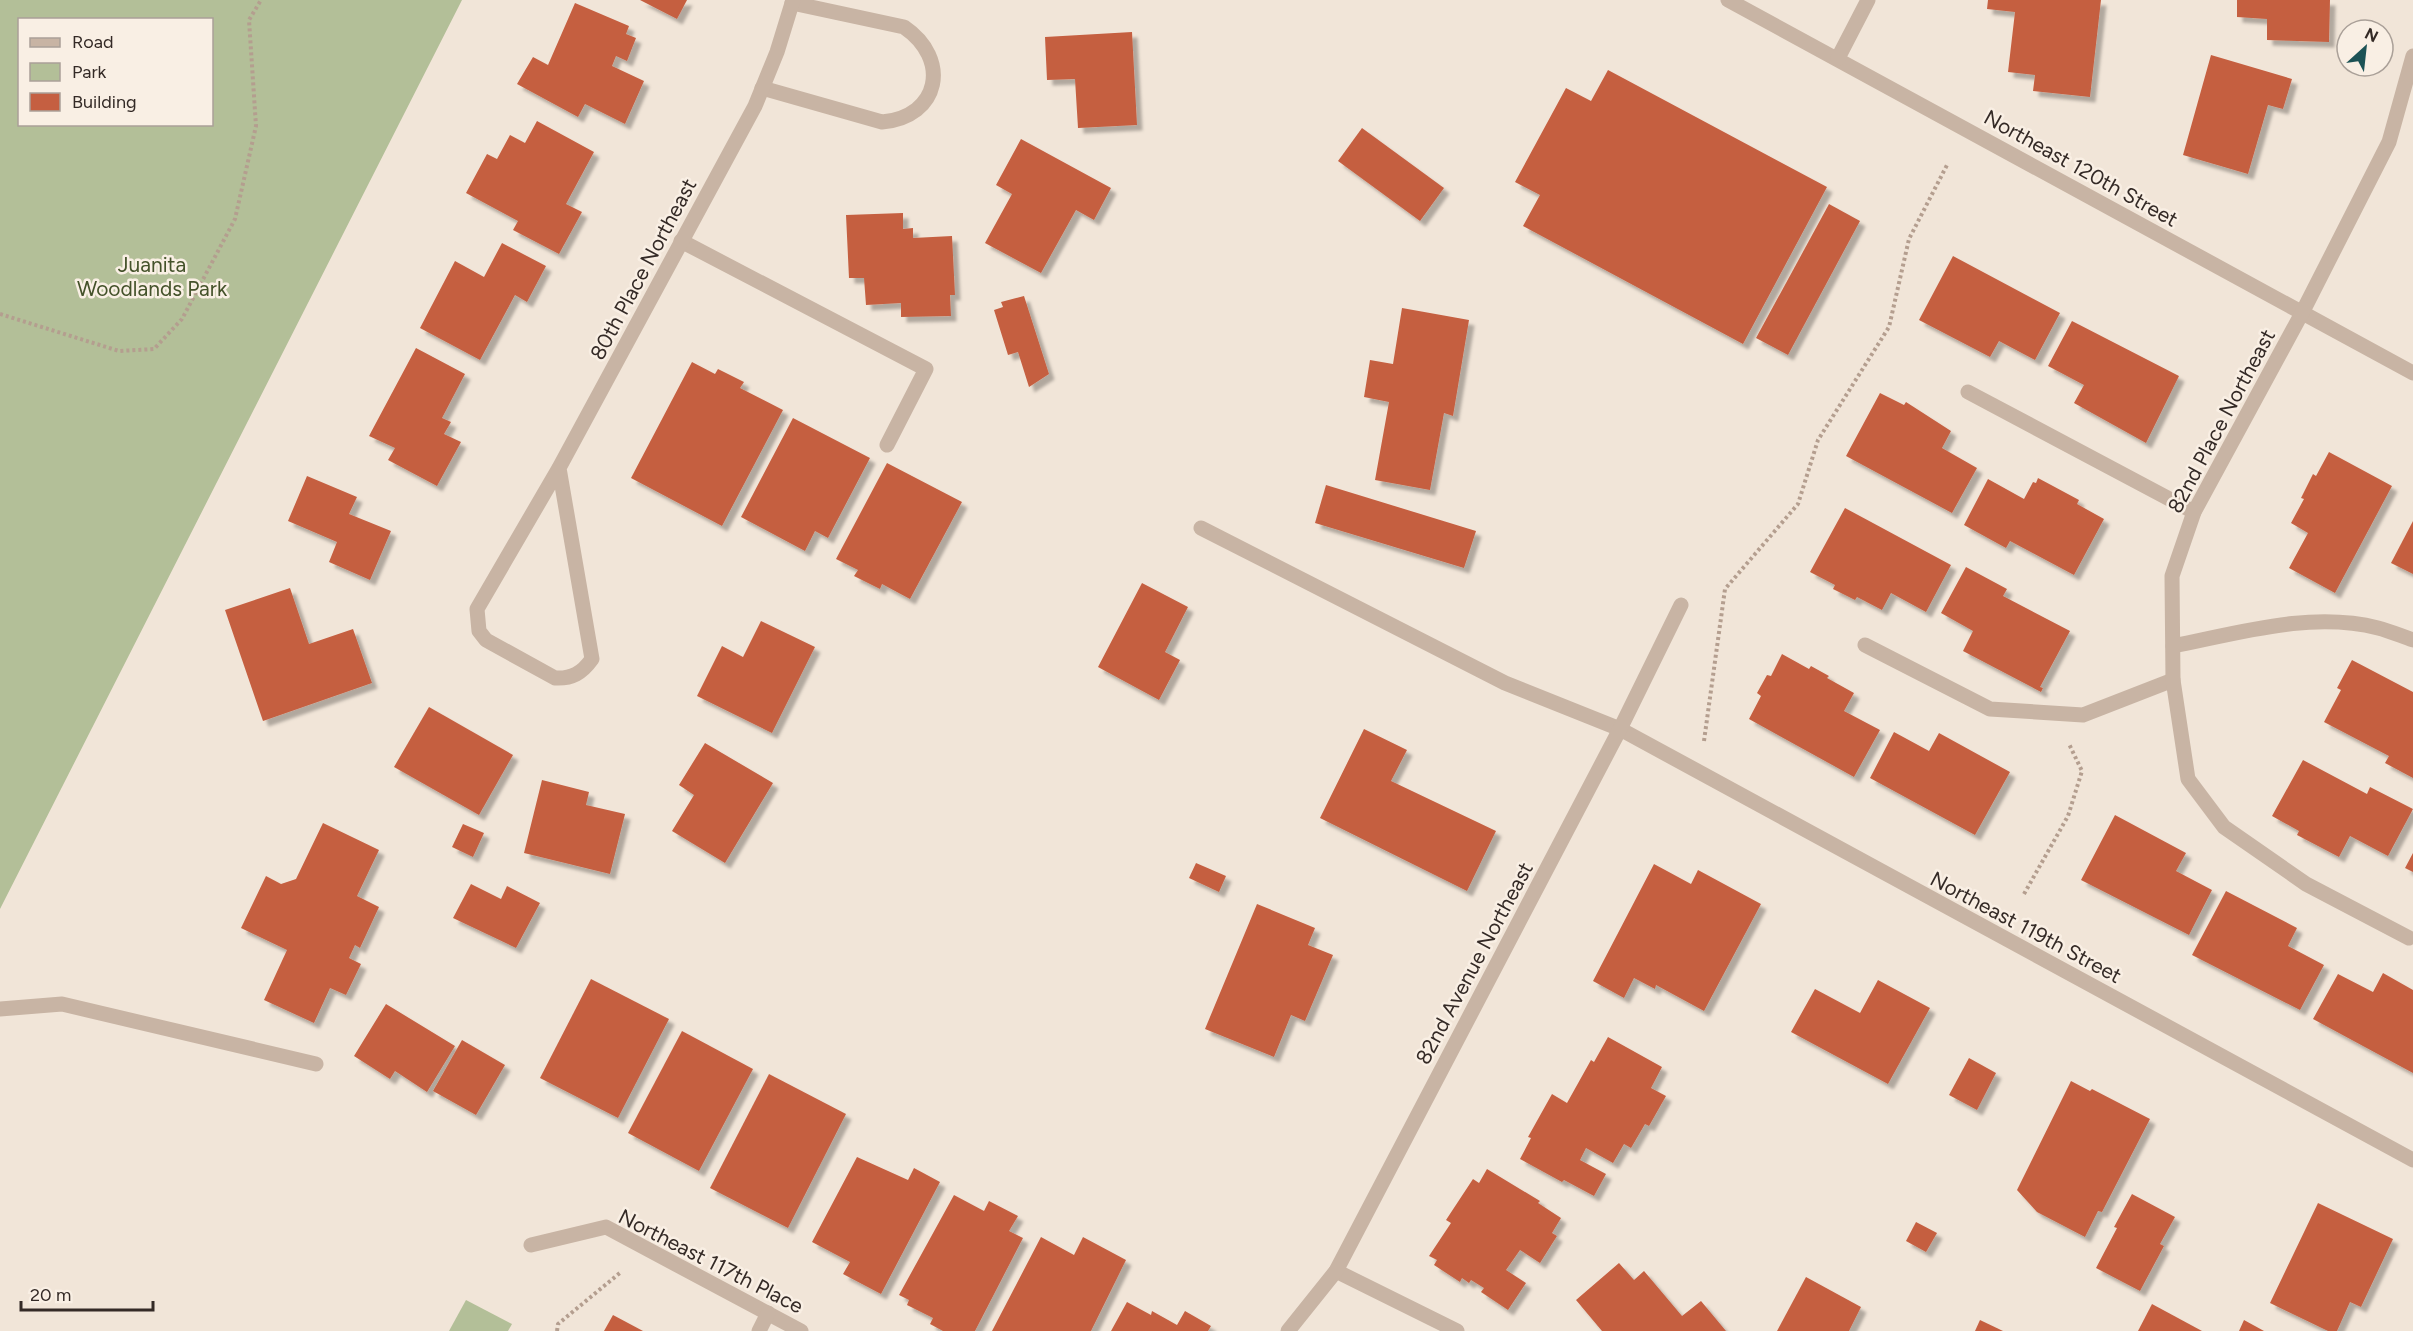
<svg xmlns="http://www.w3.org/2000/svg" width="2413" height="1331" font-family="Figtree,sans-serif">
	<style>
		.green { fill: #b3bf98; fill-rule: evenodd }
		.building { fill: #c55f41; filter: url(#shadow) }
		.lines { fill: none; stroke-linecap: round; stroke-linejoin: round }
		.path { stroke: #b49e8f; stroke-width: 4; stroke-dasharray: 3 3; stroke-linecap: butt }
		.minor { stroke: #c8b4a4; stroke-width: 15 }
		.labels { text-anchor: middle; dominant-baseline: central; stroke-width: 5; stroke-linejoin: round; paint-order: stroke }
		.street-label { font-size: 21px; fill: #342a26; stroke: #f9efe4 }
		.park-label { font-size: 21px; fill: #44522a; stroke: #f9efe4 }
	</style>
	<defs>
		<filter id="shadow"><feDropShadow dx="5.5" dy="5.5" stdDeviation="1.5" flood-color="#0004"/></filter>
	</defs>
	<rect width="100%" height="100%" fill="#f1e5d8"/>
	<!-- green -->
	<g class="green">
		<path d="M0,0H462L0,909ZM20,20H212V124H20Z"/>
		<path d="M466,1300L512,1324L508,1331H449Z"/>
	</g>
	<!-- building -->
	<g class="building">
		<path d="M640,0H687L677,19Z"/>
		<path d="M1988,0H2101L2090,97L2033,91L2035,75L2008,72L2015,12L1987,9Z"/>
		<path d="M2237,0H2330L2329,42L2267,40V19L2237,17Z"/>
		<path d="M575,3L629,26L626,34L636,38L627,61L616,56L612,66L644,81L625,124L585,104L578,117L517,84L533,57L548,65Z"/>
		<path d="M1132,32L1137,125L1078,128L1075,79L1047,80L1045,37Z"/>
		<path d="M2211,55L2292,79L2283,109L2268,105L2248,174L2183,155Z"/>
		<path d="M1608,70L1827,187L1743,344L1523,226L1540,195L1515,182L1566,88L1591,101Z"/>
		<path d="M537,121L594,152L566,204L582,212L559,254L513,230L518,221L466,193L487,154L497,159L510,135L525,143Z"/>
		<path d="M1362,128L1444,188L1420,221L1338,161Z"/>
		<path d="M1021,139L1111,188L1094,220L1076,210L1041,273L985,243L1012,194L996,185Z"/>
		<path d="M1829,204L1860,221L1788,355L1756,338Z"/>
		<path d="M903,213V229L913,228V238L952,236L955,295H950L951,316L901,317V303L866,305L864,278H849L846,215Z"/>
		<path d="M502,243L546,266L527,302L515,295L480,360L420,328L455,261L484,277Z"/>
		<path d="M1953,256L2060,313L2035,360L1999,341L1990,357L1919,320Z"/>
		<path d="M1024,296L1049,374L1029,387L1018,352L1008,355L994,310L1003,307L1001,302Z"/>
		<path d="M1402,308L1469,320L1453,416L1444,413L1430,490L1375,480L1389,402L1364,397L1370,360L1393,364Z"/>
		<path d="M2072,321L2179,376L2146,443L2074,403L2084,385L2048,366Z"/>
		<path d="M416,348L465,374L442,418L451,422L444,434L461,442L437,486L388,460L395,448L369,436Z"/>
		<path d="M692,362L715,374L718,369L744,382L740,388L783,410L722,526L631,478Z"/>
		<path d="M1880,393L1904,405L1906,402L1951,431L1942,448L1977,468L1952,513L1846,456Z"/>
		<path d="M793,418L870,458L828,538L815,531L805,551L741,517Z"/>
		<path d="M2329,452L2392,486L2335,593L2289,568L2308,533L2291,523L2304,499L2301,498L2313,474L2316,476Z"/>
		<path d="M887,463L962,502L910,599L882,584L880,589L854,576L858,570L836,559Z"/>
		<path d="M307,476L357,497L349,514L391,531L370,580L329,562L337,542L288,521Z"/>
		<path d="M2038,478L2079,500L2077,504L2104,519L2074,575L2010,541L2006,548L1964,525L1988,479L2024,499L2033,482L2036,483Z"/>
		<path d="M1326,485L1476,531L1464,568L1315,523Z"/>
		<path d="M1845,508L1951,565L1926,612L1891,593L1882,610L1857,597L1855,600L1833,589L1835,585L1810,572Z"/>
		<path d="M2413,521V574L2391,563Z"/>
		<path d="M1966,567L2007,589L2003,596L2070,631L2040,687L2043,688L2041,692L1963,651L1973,631L1941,613Z"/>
		<path d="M1142,583L1188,607L1165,652L1180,660L1159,700L1098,667Z"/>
		<path d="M290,588L309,644L353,629L372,683L263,721L225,610Z"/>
		<path d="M761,621L815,647L772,733L697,696L722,646L743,657Z"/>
		<path d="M1782,654L1809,669L1811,666L1829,676L1827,678L1854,693L1844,711L1880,730L1854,777L1749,719L1761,696L1757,693L1767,675L1771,676Z"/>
		<path d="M2352,660L2413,692V778L2385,763L2389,756L2324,722L2341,690L2337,688Z"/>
		<path d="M429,707L513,755L479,815L394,767Z"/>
		<path d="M1364,729L1407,750L1391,781L1496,831L1467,891L1320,818Z"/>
		<path d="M1894,732L1929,751L1939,733L2010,772L1975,835L1870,778Z"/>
		<path d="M705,743L773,783L725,863L672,831L694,795L679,785Z"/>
		<path d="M2303,760L2367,794L2370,787L2413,809L2388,856L2350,836L2339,857L2297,835L2299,831L2272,816Z"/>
		<path d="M542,780L589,792L586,805L625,814L610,874L524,853Z"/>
		<path d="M2115,815L2186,853L2176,871L2212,890L2189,935L2081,880Z"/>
		<path d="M323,823L379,850L357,896L379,907L360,948L355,945L349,958L361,964L346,995L330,988L314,1023L264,1000L287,950L241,928L266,876L281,884L296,879Z"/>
		<path d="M463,824L484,833L473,857L452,847Z"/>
		<path d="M2413,853V872L2405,868Z"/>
		<path d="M1196,863L1226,876L1219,892L1189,878Z"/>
		<path d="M1654,864L1691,884L1698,870L1761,904L1704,1011L1656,985L1655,989L1634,978L1624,998L1593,981Z"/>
		<path d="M471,884L501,899L507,886L540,903L516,948L453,918Z"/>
		<path d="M2226,891L2297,928L2288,946L2324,965L2300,1010L2192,955Z"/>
		<path d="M1257,904L1315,928L1308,945L1333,955L1305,1021L1291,1015L1274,1057L1205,1029Z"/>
		<path d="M2383,973L2413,990V1073L2313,1019L2338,974L2373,992Z"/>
		<path d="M591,979L669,1019L618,1118L540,1078Z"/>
		<path d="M1878,980L1930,1008L1888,1084L1791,1032L1815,989L1860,1013Z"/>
		<path d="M386,1004L455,1046L427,1092L395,1071L390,1079L354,1056Z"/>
		<path d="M682,1031L753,1069L699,1171L628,1133Z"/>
		<path d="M1608,1037L1662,1067L1651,1088L1666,1096L1649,1126L1645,1124L1631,1148L1624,1144L1613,1163L1586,1148L1580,1160L1606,1174L1594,1196L1564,1180L1562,1182L1520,1159L1531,1138L1528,1137L1552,1094L1567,1103L1591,1060L1594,1062Z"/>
		<path d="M462,1040L505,1065L476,1115L433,1091Z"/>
		<path d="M1969,1058L1996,1073L1977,1110L1949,1095Z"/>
		<path d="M769,1074L846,1114L788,1228L710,1188Z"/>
		<path d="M2071,1081L2090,1091L2092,1089L2150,1119L2102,1212L2098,1211L2085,1237L2037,1212L2017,1190Z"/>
		<path d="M857,1157L908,1180L914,1168L940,1182L881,1294L843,1274L850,1262L812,1242Z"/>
		<path d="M1487,1169L1540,1201L1538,1203L1561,1218L1552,1233L1557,1236L1540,1263L1520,1250L1506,1270L1526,1283L1508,1310L1481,1292L1484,1288L1471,1280L1469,1283L1462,1278L1460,1282L1434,1265L1437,1260L1429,1256L1451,1223L1446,1220L1473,1179L1479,1183Z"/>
		<path d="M2132,1194L2175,1217L2160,1244L2164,1246L2140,1291L2096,1268L2117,1228L2114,1227Z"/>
		<path d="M954,1195L984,1211L989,1201L1018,1216L1009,1231L1023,1238L975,1331H943L930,1324L933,1318L907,1305L909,1300L899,1295Z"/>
		<path d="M2318,1203L2393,1239L2361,1307L2350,1302L2337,1331H2328L2270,1303Z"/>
		<path d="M1916,1222L1937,1233L1926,1252L1906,1241Z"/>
		<path d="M1041,1237L1074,1255L1083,1237L1126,1260L1091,1331H992Z"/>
		<path d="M1619,1263L1634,1280L1644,1271L1682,1316L1701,1301L1726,1331H1602L1576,1300Z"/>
		<path d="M1806,1277L1861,1307L1849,1331H1777Z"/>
		<path d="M1127,1302L1151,1315L1152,1311L1177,1325L1185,1311L1211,1326L1208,1331H1111Z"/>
		<path d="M2152,1304L2202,1331H2138Z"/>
		<path d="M613,1315L643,1331H604Z"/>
		<path d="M1980,1320L2003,1331H1975Z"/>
		<path d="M2244,1320L2264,1331H2239Z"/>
	</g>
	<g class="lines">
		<!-- path -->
		<g class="path">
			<path d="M0,314L119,351L154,349L182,319L235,219L256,126L249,20L261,0"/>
			<path d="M1704,741L1725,589L1798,504L1818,440L1889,327L1909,239L1947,165"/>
			<path d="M2024,894L2068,816L2082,771L2069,744"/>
			<path d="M557,1331L558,1324L621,1272"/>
		</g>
		<!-- minor -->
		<g class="minor">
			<path d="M1728,0L2413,373"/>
			<path d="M1838,58L1868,0"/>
			<path d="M762,88L882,122C940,117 951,59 904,27L792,3"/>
			<path d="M681,241L926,369L887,445"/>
			<path d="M1968,392L2194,512"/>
			<path d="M559,468L592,659C582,673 572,679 555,678L486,640L479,631L477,609L559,468L755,106L777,52L793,0"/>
			<path d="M1201,528L1505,683L1620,729L2413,1160"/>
			<path d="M1865,645L1990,709L2083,715L2173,680"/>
			<path d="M2173,646C2239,633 2311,611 2378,628C2390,631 2401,636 2413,640"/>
			<path d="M2409,938L2306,884L2224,827L2188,779L2173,680L2172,576L2194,512L2302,313L2389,142L2413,56"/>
			<path d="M0,1009L62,1004L316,1064"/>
			<path d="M531,1245L606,1227L801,1331"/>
			<path d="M1336,1271L1457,1331"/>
			<path d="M759,1331L768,1313"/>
			<path d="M1288,1331L1336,1271L1620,729L1681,605"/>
		</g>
	</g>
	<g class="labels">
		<!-- street labels -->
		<g class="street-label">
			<text transform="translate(2081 168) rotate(29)">Northeast 120th Street</text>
			<text transform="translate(643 269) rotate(-62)">80th Place Northeast</text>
			<text transform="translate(2221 421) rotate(-62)">82nd Place Northeast</text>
			<text transform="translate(2026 927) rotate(28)">Northeast 119th Street</text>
			<text transform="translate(1474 963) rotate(-62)">82nd Avenue Northeast</text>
			<text transform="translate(711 1261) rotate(27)">Northeast 117th Place</text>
		</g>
		<!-- park labels -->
		<g class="park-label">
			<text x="152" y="264">Juanita<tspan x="152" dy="24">Woodlands Park</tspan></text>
		</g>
	</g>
	<!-- legend -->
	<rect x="18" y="18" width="195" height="108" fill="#f9efe4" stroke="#aaa098" stroke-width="1.5"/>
	<rect x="30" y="38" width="30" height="9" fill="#c8b4a4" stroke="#aaa098" stroke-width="1.5"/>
	<text x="72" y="48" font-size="18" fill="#342a26">Road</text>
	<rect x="30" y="63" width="30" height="18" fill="#b3bf98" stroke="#aaa098" stroke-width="1.5"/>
	<text x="72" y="78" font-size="18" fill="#342a26">Park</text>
	<rect x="30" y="93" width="30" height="18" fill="#c55f41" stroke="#aaa098" stroke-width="1.5"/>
	<text x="72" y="108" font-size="18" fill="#342a26">Building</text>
	<!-- north arrow -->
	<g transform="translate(2365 48) rotate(27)"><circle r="28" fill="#f9efe4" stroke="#aaa098" stroke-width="1.5"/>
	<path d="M0-4.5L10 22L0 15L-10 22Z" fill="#1c5255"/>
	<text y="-9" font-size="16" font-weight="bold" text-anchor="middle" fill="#342a26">N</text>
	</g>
	<!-- scale -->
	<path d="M21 1301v9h132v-9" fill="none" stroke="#342a26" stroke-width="3"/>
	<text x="30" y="1301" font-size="18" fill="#342a26" stroke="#f9efe4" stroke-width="4.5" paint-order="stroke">20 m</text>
</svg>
